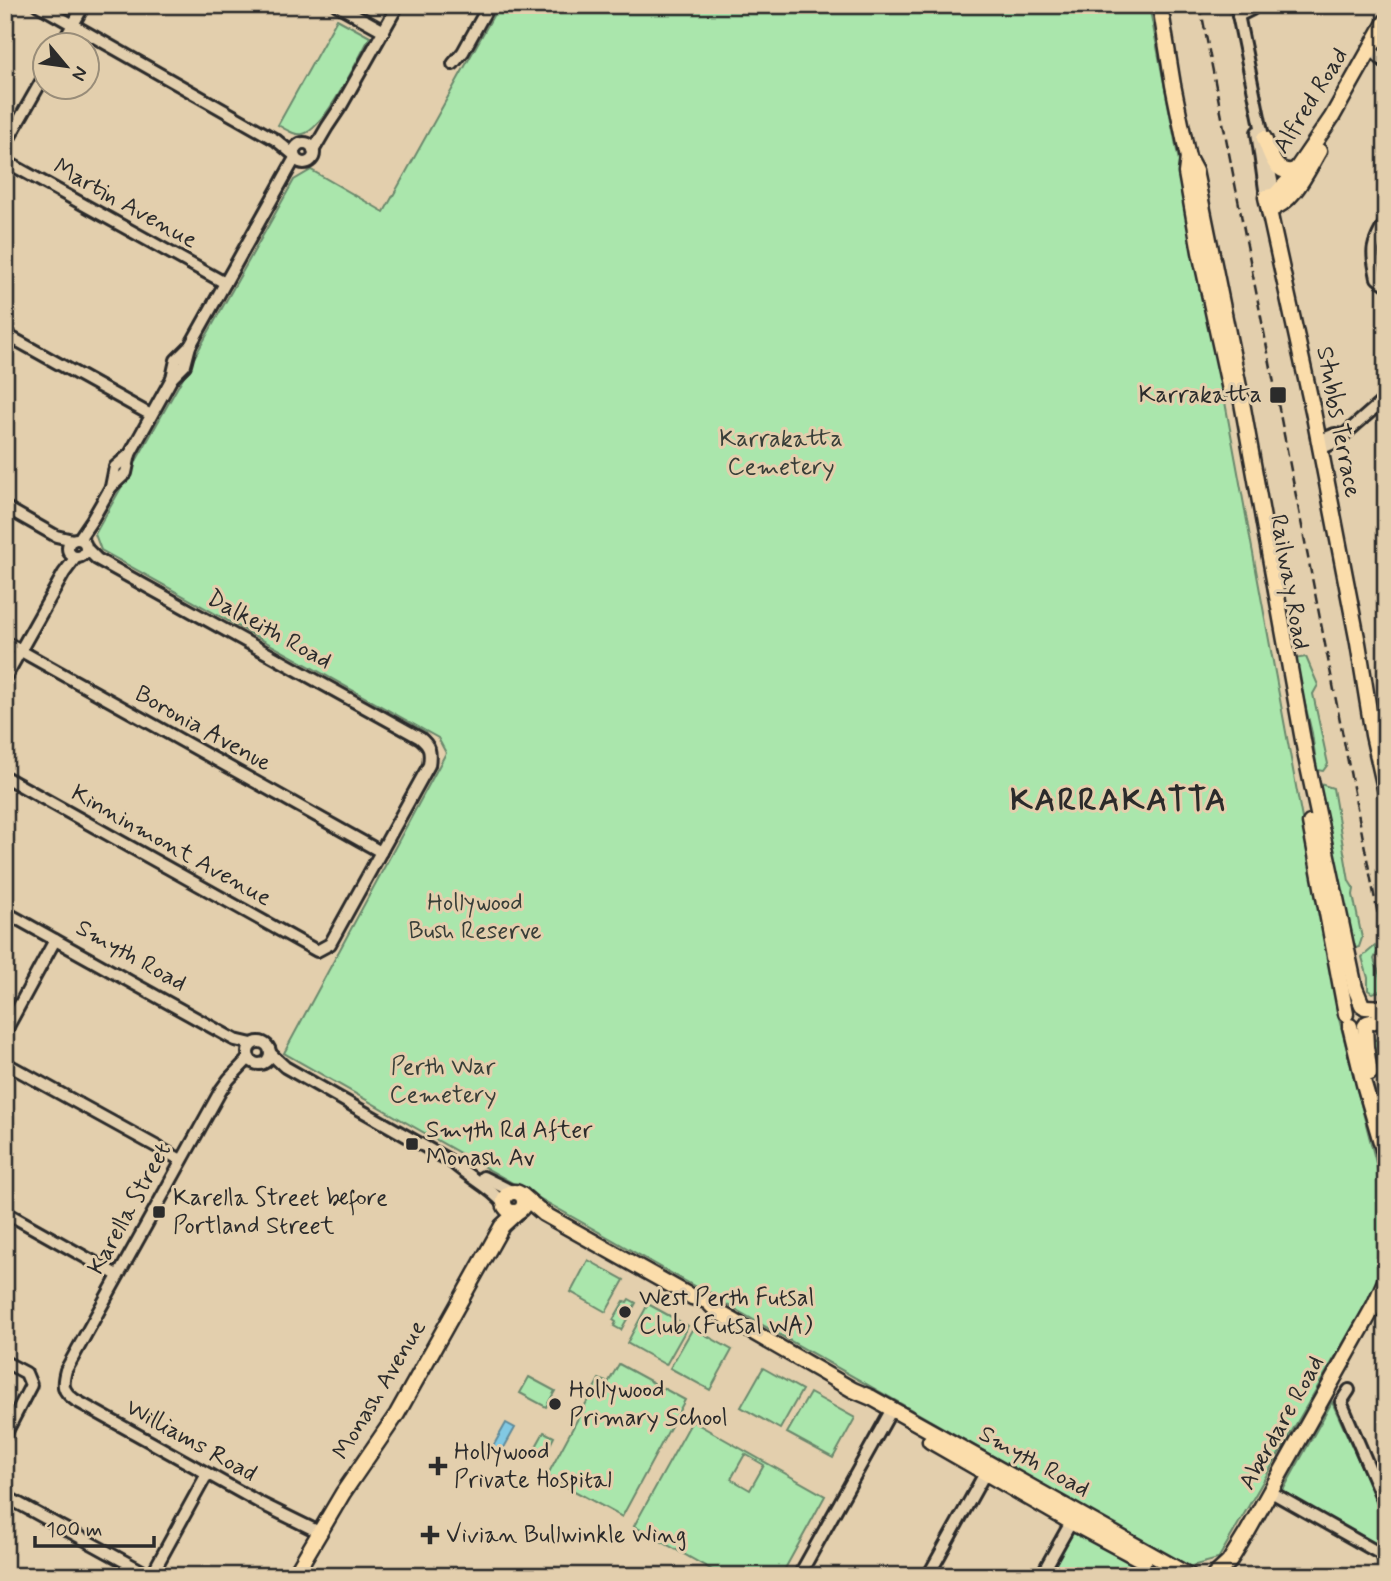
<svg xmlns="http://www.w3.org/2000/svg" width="1391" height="1581" font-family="Mynerve,sans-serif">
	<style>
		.green { fill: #aae6ac; stroke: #6a886c; stroke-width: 2; fill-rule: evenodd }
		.water { fill: #82c9e3; stroke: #5f8a99; stroke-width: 2 }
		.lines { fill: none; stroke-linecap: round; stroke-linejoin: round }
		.minor-casing { stroke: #2b2b2b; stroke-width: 16 }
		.major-casing { stroke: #2b2b2b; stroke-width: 19 }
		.minor { stroke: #e3cfad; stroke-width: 10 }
		.major { stroke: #fbddab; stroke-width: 14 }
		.rail { stroke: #2b2b2b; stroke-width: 2.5; stroke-dasharray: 10 5; stroke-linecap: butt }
		.poi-dot { fill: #2b2b2b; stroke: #e3cfad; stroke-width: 2.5 }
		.labels { text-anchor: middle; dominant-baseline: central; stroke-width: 6; stroke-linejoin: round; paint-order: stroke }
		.street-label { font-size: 24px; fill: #2b2b2b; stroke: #e3cfad }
		.poi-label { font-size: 24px; fill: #2b2b2b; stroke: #e3cfad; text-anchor: start }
		.park-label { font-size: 24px; fill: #383e38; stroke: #e3cfad }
		.district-label { font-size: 32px; font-weight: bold; letter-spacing: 2px; fill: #2b2b2b; stroke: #e3cfad }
	</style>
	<rect width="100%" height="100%" fill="#e3cfad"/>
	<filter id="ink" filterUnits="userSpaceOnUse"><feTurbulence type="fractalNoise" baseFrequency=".0143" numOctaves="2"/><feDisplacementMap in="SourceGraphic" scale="14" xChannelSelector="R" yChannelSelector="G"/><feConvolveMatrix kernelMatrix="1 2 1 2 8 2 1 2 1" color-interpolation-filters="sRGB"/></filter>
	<g filter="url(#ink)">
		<!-- green -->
		<g class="green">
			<path d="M499,5H1149L1225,402L1339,1019L1386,1202V1269L1218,1559L1188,1567L284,1053L446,753L438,738L101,550L95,534L294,180L311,170L384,212Z"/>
			<path d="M337,19L370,37C359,57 324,130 303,134C295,136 285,129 278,125Z"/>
			<path d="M1306,657L1318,685L1313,694L1328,764L1323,771L1317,770L1312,733L1294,659Z"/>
			<path d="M1320,784L1333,788L1349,881L1354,889L1353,895L1362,938L1359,947L1353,949L1346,909L1335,862L1334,848L1329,835L1327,818L1320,795Z"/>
			<path d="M1375,946L1378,951L1374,959C1377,970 1384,980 1381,991L1372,993L1368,990V978L1362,957Z"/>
			<path d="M1385,1025L1383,1032L1386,1066V1107C1380,1085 1372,1063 1373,1040H1376L1381,1030Z"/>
			<path d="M588,1260L624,1280L606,1312L571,1292Z"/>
			<path d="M629,1299L636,1303L621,1330L614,1326L616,1322L613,1320L624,1301L627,1302Z"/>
			<path d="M648,1304L688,1326L666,1365L627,1343Z"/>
			<path d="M693,1328L732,1350L710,1390L670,1368Z"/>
			<path d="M619,1364L685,1400L622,1517L547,1476L599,1379L608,1383Z"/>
			<path d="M763,1368L802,1390L780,1429L741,1407Z"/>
			<path d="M529,1377L555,1391L546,1407L520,1393Z"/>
			<path d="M810,1393L855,1418L833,1458L787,1433Z"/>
			<path d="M1332,1402L1386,1521V1552L1282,1492Z"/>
			<path d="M692,1421L825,1496L781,1576H723L634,1526ZM745,1454L764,1465L750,1490L731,1479Z"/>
			<path d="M544,1432L554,1437L543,1458L533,1452Z"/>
			<path d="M1072,1533L1078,1534L1152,1576H1049Z"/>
		</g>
		<!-- water -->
		<path class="water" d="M506,1423L515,1428L501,1453L492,1448Z"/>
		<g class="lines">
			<!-- minor casing -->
			<g class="minor-casing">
				<g id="minor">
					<path d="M38,5L276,140L294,155"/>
					<path d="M337,5L384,31"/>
					<path d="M1236,5L1275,195"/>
					<path d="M1238,16L1252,9L1255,5"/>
					<path d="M61,46L84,5"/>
					<path d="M1370,49L1386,63"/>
					<path d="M453,64L463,52L489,5"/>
					<path d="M1257,132L1266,197"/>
					<circle cx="304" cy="153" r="10"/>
					<path d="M5,145L46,73"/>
					<path d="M313,151L327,127L341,106L398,5"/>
					<path d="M5,161L225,283"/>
					<path d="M1386,221C1371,248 1371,248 1377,278L1386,284"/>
					<path d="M5,334L151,415"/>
					<path d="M172,378L176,360L190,346"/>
					<path d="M1318,441L1335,434L1343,435"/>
					<path d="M1320,447L1327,446L1336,442L1386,398"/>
					<path d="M112,486L126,473L130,454"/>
					<path d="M5,507L56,536L73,540"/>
					<circle cx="77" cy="548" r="9"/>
					<path d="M79,539L92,520L111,487L115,467L130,454L172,378L185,365L190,346L295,158"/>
					<path d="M5,642L381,852"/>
					<path d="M5,678L64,573L76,557"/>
					<path d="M5,777L317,951L330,944L429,765C431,752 430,746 420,738L97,559L87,549"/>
					<path d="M5,912L235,1040L252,1044"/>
					<path d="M5,1032L55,940"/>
					<circle cx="259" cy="1053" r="11"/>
					<path d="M270,1053L285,1067L452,1162C469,1178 489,1186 504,1204"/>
					<path d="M249,1058L229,1079L221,1090L66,1370C62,1385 62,1391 75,1400L262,1504L319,1532"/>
					<path d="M5,1063L181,1160"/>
					<path d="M483,1177L513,1192"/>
					<path d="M5,1212L117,1275"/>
					<path d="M5,1362L26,1373L31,1385L5,1435"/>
					<path d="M1349,1390L1341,1402L1386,1507"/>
					<path d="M1271,1492L1386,1557"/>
					<path d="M5,1496L151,1576L207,1474"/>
					<path d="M799,1576L892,1409"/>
					<path d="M928,1576L989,1466"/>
					<path d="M1041,1576L1074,1517"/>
				</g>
			</g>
			<!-- major casing -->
			<g class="major-casing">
				<g id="major">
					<path d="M1160,5L1173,85L1188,158L1195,171L1241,397L1306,757L1355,988L1362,1005"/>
					<path d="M1386,21L1332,117L1289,180L1275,195L1266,197L1313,411L1358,643L1373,735L1386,793"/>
					<path d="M1264,138C1270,153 1275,177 1296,170"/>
					<path d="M1188,158L1186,173L1200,252L1230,390"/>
					<path d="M1269,210C1294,202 1306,173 1319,151"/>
					<path d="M1310,823L1346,1014"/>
					<path d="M1365,1007L1386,1008"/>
					<path d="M1367,1023L1386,1018"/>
					<path d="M1350,1026L1364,1084L1386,1159"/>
					<path d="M1365,1026L1366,1047L1370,1073"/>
					<circle cx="514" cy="1202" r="10"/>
					<path d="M522,1195L544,1214L692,1297L707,1301L718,1312L853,1390L872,1398L1190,1576"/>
					<path d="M930,1441L1071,1522L1144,1561"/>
					<path d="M294,1576L343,1493L397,1414L502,1226L517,1212"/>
					<path d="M1214,1576L1229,1562L1248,1531L1374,1306L1386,1279"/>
				</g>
			</g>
			<!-- minor -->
			<use href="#minor" class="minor"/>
			<!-- major -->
			<use href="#major" class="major"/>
			<!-- rail -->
			<path class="rail" d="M1200,5L1386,956"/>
		</g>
	</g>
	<!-- markers -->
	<g class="poi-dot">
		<rect x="1269" y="386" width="18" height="18" rx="3.5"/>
		<rect x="405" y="1137" width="14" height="14" rx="3.5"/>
		<rect x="152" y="1205" width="14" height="14" rx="3.5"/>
		<circle cx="625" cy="1312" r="7"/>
		<circle cx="555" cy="1404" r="7"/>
		<path d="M434.5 1455.5h7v7h7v7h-7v7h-7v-7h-7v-7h7z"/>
		<path d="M426.5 1524.5h7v7h7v7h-7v7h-7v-7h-7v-7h7z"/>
	</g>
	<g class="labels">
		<!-- street labels -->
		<g class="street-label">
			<text transform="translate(1311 101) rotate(-58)">Alfred Road</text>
			<text transform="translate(125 204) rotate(29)">Martin Avenue</text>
			<text transform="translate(1338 422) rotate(79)">Stubbs Terrace</text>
			<text transform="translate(1289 582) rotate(80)">Railway Road</text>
			<text transform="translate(269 630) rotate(29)">Dalkeith Road</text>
			<text transform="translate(203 729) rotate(29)">Boronia Avenue</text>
			<text transform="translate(171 846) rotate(29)">Kinninmont Avenue</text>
			<text transform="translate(131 956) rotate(29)">Smyth Road</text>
			<text transform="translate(130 1209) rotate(-61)">Karella Street</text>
			<text transform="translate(380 1390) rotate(-59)">Monash Avenue</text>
			<text transform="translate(1282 1423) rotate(-61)">Aberdare Road</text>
			<text transform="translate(191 1441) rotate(29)">Williams Road</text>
			<text transform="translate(1034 1462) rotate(29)">Smyth Road</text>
		</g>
		<!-- poi labels -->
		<g class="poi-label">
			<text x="1262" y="395" text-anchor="end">Karrakatta</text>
			<text x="426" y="1130">Smyth Rd After<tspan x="426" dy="28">Monash Av</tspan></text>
			<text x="173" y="1198">Karella Street before<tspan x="173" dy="28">Portland Street</tspan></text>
			<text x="639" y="1298">West Perth Futsal<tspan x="639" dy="28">Club (Futsal WA)</tspan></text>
			<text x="569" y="1390">Hollywood<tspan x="569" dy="28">Primary School</tspan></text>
			<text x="454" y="1452">Hollywood<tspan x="454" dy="28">Private Hospital</tspan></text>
			<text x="446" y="1535">Vivian Bullwinkle Wing</text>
		</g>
		<!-- park labels -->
		<g class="park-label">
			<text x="781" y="439">Karrakatta<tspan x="781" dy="28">Cemetery</tspan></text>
			<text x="475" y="903">Hollywood<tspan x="475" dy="28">Bush Reserve</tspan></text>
			<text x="443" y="1067">Perth War<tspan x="443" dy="28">Cemetery</tspan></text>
		</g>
		<!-- district labels -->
		<g class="district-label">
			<text x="1119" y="801">KARRAKATTA</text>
		</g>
	</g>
	<!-- margin -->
	<rect width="1391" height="1581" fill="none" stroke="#e3cfad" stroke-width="28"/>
	<rect x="14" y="14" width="1363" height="1553" fill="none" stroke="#2b2b2b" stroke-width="2.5" filter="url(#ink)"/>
	<!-- north arrow -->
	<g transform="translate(66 66) rotate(119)"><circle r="33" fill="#e3cfad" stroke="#998d79" stroke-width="2"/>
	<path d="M0-5L12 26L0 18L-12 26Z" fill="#2b2b2b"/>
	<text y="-10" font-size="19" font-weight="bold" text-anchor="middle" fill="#2b2b2b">N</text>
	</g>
	<!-- scale -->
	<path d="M35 1536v10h119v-10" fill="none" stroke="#2b2b2b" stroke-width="3.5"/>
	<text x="46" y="1536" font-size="21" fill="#2b2b2b" stroke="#e3cfad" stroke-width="5" paint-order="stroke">100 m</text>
</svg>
